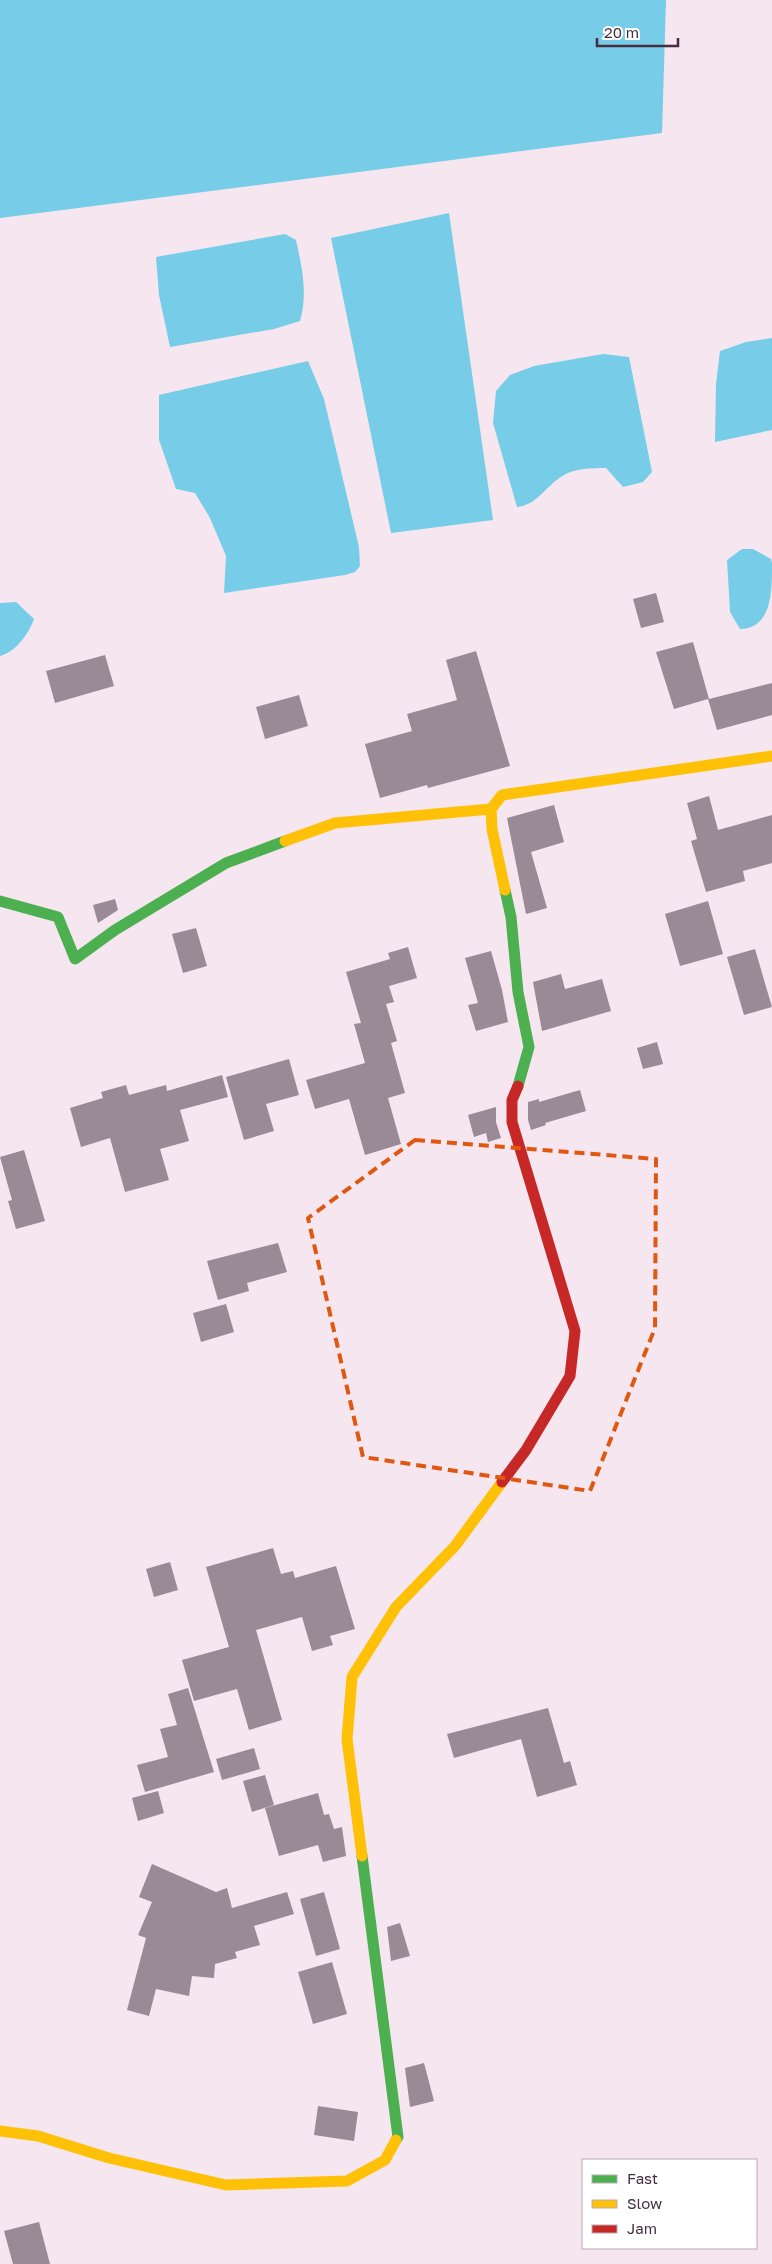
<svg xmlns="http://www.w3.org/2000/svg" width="772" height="2264" font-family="'Golos Text',sans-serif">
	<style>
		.water { fill: #77cde7 }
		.building { fill: #9a8a96 }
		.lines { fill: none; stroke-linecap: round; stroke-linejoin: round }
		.fast { stroke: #4caf50; stroke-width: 11 }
		.slow { stroke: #ffc107; stroke-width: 11 }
		.jam { stroke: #c62828; stroke-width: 11 }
		.marked { fill: none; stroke: #e0570f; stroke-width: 4; stroke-dasharray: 10 6; stroke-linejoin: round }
	</style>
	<rect width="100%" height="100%" fill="#f5e6f0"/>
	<!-- water -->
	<g class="water">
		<path d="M0,0H666L662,133L0,218Z"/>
		<path d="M449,213L493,520L391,533L331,238Z"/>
		<path d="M285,234L296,240C302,268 308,293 300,321L274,329L170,347L159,295L156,257Z"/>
		<path d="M772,338V430L715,442L716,384L720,351L746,342Z"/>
		<path d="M603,354L629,357L652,472L643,482L623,487L606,468C592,468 573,468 561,477C545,487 537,505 517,507L493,423L496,391L510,375L534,366Z"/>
		<path d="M308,361L324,399L359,547L360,566L355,572L345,575L224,593L226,556L210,518L195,493L176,489L159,440V395Z"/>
		<path d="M742,549H753L771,559L772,563C772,592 772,628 740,629L730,612L727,560Z"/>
		<path d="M16,602L34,619C29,633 16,652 0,656V603Z"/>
	</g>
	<!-- building -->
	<g class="building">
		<path d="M656,593L664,622L641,628L633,599Z"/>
		<path d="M693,642L709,699L772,683V715L717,730L708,699L674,709L656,652Z"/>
		<path d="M476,651L510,766L428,788L427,785L380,798L365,744L412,731L407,714L457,700L446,660Z"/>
		<path d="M105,655L114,686L55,703L46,671Z"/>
		<path d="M299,695L308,726L265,739L256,707Z"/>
		<path d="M709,796L718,830L772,815V863L743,871L745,881L706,892L691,841L697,839L687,803Z"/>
		<path d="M554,805L564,842L531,852L547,908L526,914L507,818Z"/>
		<path d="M115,899L118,910L98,923L93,905Z"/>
		<path d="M708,901L723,954L680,966L665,914Z"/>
		<path d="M196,928L207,966L183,973L172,934Z"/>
		<path d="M408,947L417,978L389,986L394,1002L386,1004L397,1041L391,1043L405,1093L388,1098L401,1144L365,1155L349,1099L315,1109L306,1080L365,1063L354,1024L361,1023L346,972L390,959L388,953Z"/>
		<path d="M755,949L772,1007L744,1015L727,957Z"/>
		<path d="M491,951L502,990L508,1022L476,1031L468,1005L478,1003L465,958Z"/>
		<path d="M561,974L565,989L602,979L611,1011L542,1031L533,982Z"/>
		<path d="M657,1042L663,1064L643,1069L637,1048Z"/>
		<path d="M289,1059L299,1095L266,1104L274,1131L244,1140L226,1077Z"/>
		<path d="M222,1075L228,1097L180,1110L189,1141L160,1149L169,1180L125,1192L110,1138L81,1147L70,1108L103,1098L101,1092L126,1085L129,1095L166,1085L167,1091Z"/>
		<path d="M580,1090L586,1111L545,1123L546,1125L531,1130L528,1120V1102L539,1099V1102Z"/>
		<path d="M496,1107V1122L501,1138L488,1142L486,1133L474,1137L468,1115Z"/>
		<path d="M24,1150L45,1221L16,1229L8,1201L12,1200L0,1157Z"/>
		<path d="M278,1243L287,1272L247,1283L249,1291L218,1300L207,1261Z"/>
		<path d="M226,1304L234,1332L201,1342L193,1313Z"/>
		<path d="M273,1548L281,1574L293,1571L295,1578L336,1566L355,1629L330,1636L333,1645L312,1651L302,1617L256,1630L282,1720L249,1730L237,1689L194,1701L182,1660L229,1647L206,1567Z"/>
		<path d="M170,1562L178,1590L154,1597L146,1569Z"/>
		<path d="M188,1688L214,1772L145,1792L137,1765L168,1757L160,1729L177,1725L168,1694Z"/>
		<path d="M548,1708L564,1763L570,1761L577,1785L537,1797L521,1739L454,1758L447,1734Z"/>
		<path d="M254,1748L260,1769L222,1780L216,1759Z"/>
		<path d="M265,1775L274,1805L252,1812L243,1781Z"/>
		<path d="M158,1791L164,1813L138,1821L132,1798Z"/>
		<path d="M318,1793L324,1815L329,1814L334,1829L342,1827L346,1856L323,1862L318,1845L279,1856L265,1808Z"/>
		<path d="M152,1864L216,1892L227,1888L232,1908L287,1892L294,1914L254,1926L260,1945L235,1952L237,1958L215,1964L214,1978L192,1976L189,1996L156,1989L149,2016L127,2010L146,1938L138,1935L152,1902L139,1897Z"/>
		<path d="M324,1892L340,1949L316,1956L300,1899Z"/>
		<path d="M400,1923L410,1956L391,1961L387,1927Z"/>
		<path d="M332,1962L347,2014L313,2024L298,1972Z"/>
		<path d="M424,2063L434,2101L410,2107L405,2068Z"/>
		<path d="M318,2106L358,2112L354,2141L314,2135Z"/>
		<path d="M39,2222L50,2264H13L4,2231Z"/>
	</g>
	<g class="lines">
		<!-- fast -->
		<g class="fast">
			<path d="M505,890L511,917L518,992L529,1047L518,1086"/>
			<path d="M0,901L58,917L75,959L115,930L226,863L285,841"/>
			<path d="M362,1856L398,2137L396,2140"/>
		</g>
		<!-- slow -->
		<g class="slow">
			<path d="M285,841L335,823L491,809"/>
			<path d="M505,890L492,829L491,809L502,795L772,756"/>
			<path d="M362,1856L347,1739L352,1677L396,1607L455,1546L502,1482"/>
			<path d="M0,2131L38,2136L109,2158L226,2185L347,2181L385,2160L396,2140"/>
		</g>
		<!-- jam -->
		<path class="jam" d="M502,1482L526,1450L570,1376L575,1331L512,1122V1100L518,1086"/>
	</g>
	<!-- marked area -->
	<path class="marked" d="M415,1140L656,1159L655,1328L590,1491L363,1457L308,1218Z"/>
	<!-- legend -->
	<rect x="582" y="2159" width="175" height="90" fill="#ffffff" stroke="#b5abb2"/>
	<rect x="592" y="2175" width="25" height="8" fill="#4caf50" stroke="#b5abb2"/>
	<text x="627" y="2184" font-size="15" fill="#462d3f">Fast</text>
	<rect x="592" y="2200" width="25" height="8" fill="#ffc107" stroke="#b5abb2"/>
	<text x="627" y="2209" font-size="15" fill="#462d3f">Slow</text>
	<rect x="592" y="2225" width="25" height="8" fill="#c62828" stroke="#b5abb2"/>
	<text x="627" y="2234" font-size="15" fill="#462d3f">Jam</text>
	<!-- scale -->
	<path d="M597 38v8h81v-8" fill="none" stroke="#462d3f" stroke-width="2.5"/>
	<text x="604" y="38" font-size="15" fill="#462d3f" stroke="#ffffff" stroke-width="4" paint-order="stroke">20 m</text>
</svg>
